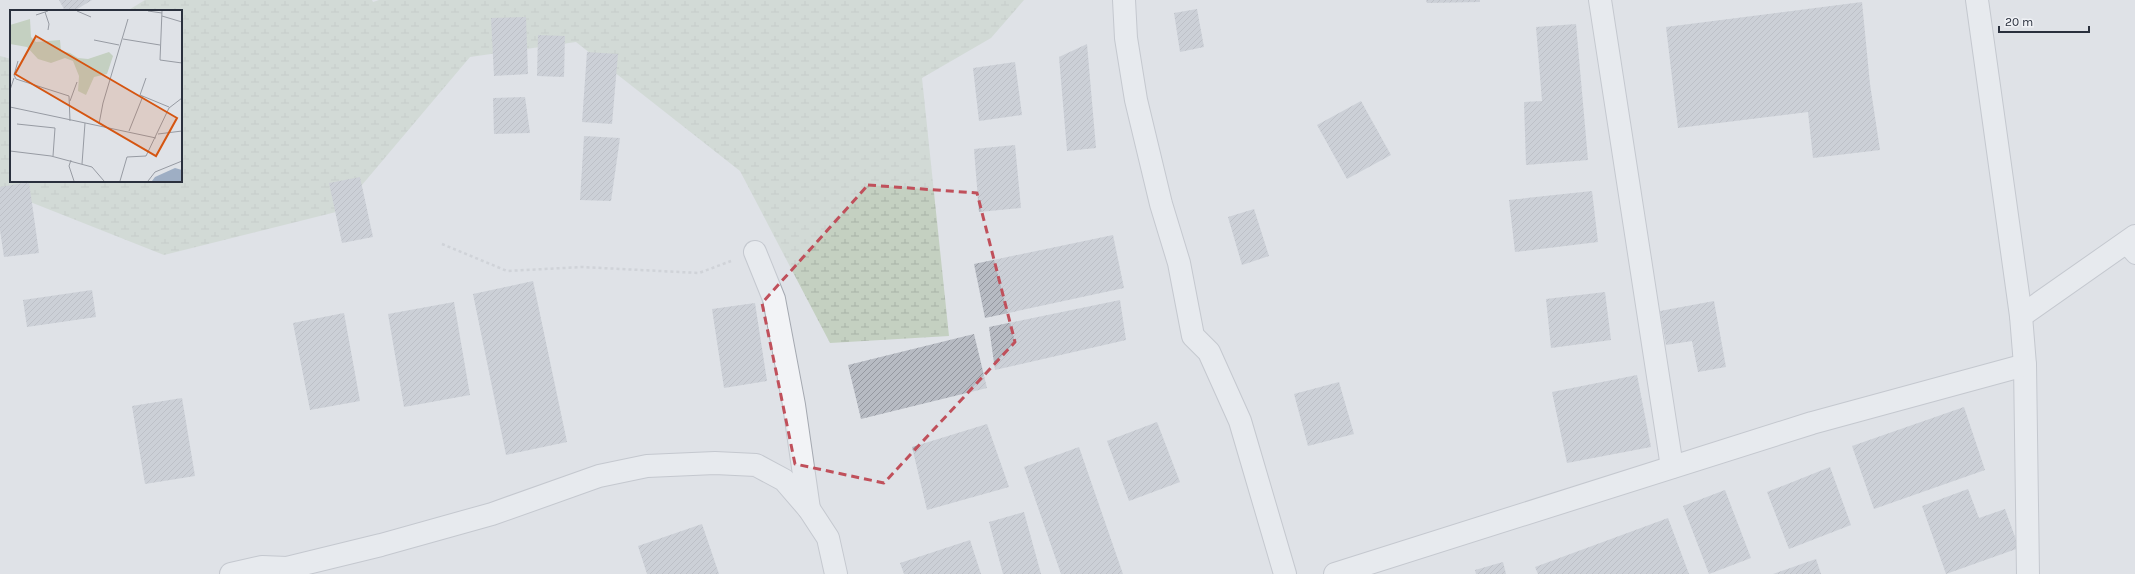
<svg xmlns="http://www.w3.org/2000/svg" width="2135" height="574" font-family="Karla,sans-serif">
	<style>
		.wetland { fill: url(#wetland-marsh) }
		.building { fill: url(#building-hatch) }
		.lines { fill: none; stroke-linecap: round; stroke-linejoin: round }
		.service-casing { stroke: #a5a9b1; stroke-width: 18 }
		.minor-casing { stroke: #a5a9b1; stroke-width: 24 }
		.path { stroke: #bec0c6; stroke-width: 2.5; stroke-dasharray: 3 3; stroke-linecap: butt }
		.service { stroke: #f2f3f6; stroke-width: 16 }
		.minor { stroke: #f2f3f6; stroke-width: 22 }
		.marked { fill: none; stroke: #c0505b; stroke-width: 3; stroke-dasharray: 8 5; stroke-linejoin: round }
		.inset-road { fill: none; stroke: #979ba3; stroke-width: 1 }
		.view { fill: #d55511; fill-opacity: 0.15; stroke: #d55511; stroke-width: 2 }
		.inset-edge { fill: none; stroke: #2a303d; stroke-width: 2 }
	</style>
	<defs>
		<pattern id="wetland-marsh" width="20" height="14" patternUnits="userSpaceOnUse"><rect width="20" height="14" fill="#c4d0c1"/><path d="M1 5h8M5 5V1M11 12h8M15 12V8" fill="none" stroke="#a9b3a7"/></pattern>
		<pattern id="building-hatch" width="6" height="6" patternUnits="userSpaceOnUse"><rect width="6" height="6" fill="#b7bbc3"/><path d="M-1 1l2-2M0 6l6-6M5 7l2-2" fill="none" stroke="#9598a0"/></pattern>
	</defs>
	<rect width="100%" height="100%" fill="#dfe2e7"/>
	<!-- wetland -->
	<path class="wetland" d="M145,0H372L373,2L379,0H1024L991,38L922,78L949,336L830,343L740,171L576,42L470,57L340,211L164,255L0,190V56L11,59V181H181V11H127Z"/>
	<!-- building -->
	<g class="building">
		<path d="M59,0H92L74,11H65Z"/>
		<path d="M1426,0H1480V2L1427,3Z"/>
		<path d="M1862,2L1870,84L1880,150L1813,158L1808,112L1678,128L1666,27Z"/>
		<path d="M1197,9L1204,47L1180,52L1174,13Z"/>
		<path d="M526,17L528,74L494,76L491,18Z"/>
		<path d="M1576,24L1588,160L1526,165L1524,102L1542,101L1536,27Z"/>
		<path d="M538,35L565,36L564,77L537,76Z"/>
		<path d="M1087,44L1096,148L1067,151L1059,57Z"/>
		<path d="M587,52L618,54L612,124L582,122Z"/>
		<path d="M1015,62L1022,115L979,121L973,68Z"/>
		<path d="M525,97L530,133L494,134L493,98Z"/>
		<path d="M1361,101L1391,155L1347,179L1317,125Z"/>
		<path d="M584,136L620,138L611,201L580,200Z"/>
		<path d="M1015,145L1021,208L979,212L974,149Z"/>
		<path d="M360,177L373,237L342,243L329,183Z"/>
		<path d="M29,182L39,253L4,257L0,230V187Z"/>
		<path d="M1592,191L1598,242L1515,252L1509,200Z"/>
		<path d="M1254,209L1269,256L1242,265L1228,217Z"/>
		<path d="M1113,235L1124,288L985,318L974,264Z"/>
		<path d="M533,281L567,442L506,455L473,294Z"/>
		<path d="M92,290L96,317L27,327L23,300Z"/>
		<path d="M1605,292L1611,340L1551,348L1546,299Z"/>
		<path d="M1120,300L1126,340L995,370L989,327Z"/>
		<path d="M1714,301L1726,367L1698,372L1692,341L1666,345L1660,311Z"/>
		<path d="M454,302L470,395L404,407L388,314Z"/>
		<path d="M755,303L767,381L724,388L712,309Z"/>
		<path d="M344,313L360,401L310,410L293,323Z"/>
		<path d="M974,334L987,388L861,419L848,365Z"/>
		<path d="M1637,375L1651,447L1567,463L1552,392Z"/>
		<path d="M1339,382L1354,434L1308,446L1294,394Z"/>
		<path d="M182,398L195,476L145,484L132,406Z"/>
		<path d="M1964,407L1985,470L1874,509L1852,446Z"/>
		<path d="M1157,422L1180,482L1129,501L1107,441Z"/>
		<path d="M987,424L1009,487L927,510L912,447Z"/>
		<path d="M1079,447L1123,574H1061L1024,467Z"/>
		<path d="M1830,467L1851,525L1789,549L1767,492Z"/>
		<path d="M1968,489L1979,518L2005,509L2019,548L1946,574L1922,506Z"/>
		<path d="M1725,490L1751,558L1709,574L1683,506Z"/>
		<path d="M1024,512L1041,574H1003L989,522Z"/>
		<path d="M1668,518L1689,574H1538L1535,567Z"/>
		<path d="M702,524L719,574H647L638,546Z"/>
		<path d="M970,540L981,574H904L900,563Z"/>
		<path d="M1816,559L1821,574H1773Z"/>
		<path d="M1503,562L1506,574H1476L1475,570Z"/>
	</g>
	<g class="lines">
		<!-- service casing -->
		<g class="service-casing">
			<path id="service" d="M2124,244L2135,256"/>
		</g>
		<!-- minor casing -->
		<g class="minor-casing">
			<g id="minor">
				<path d="M1124,0L1126,38L1136,100L1161,204L1179,263L1193,336L1209,352L1240,421L1285,574"/>
				<path d="M1600,0L1672,467"/>
				<path d="M1977,0L2021,316L2025,365L2028,574"/>
				<path d="M755,252L774,299L794,405L809,509"/>
				<path d="M2021,316L2135,236"/>
				<path d="M231,574L262,567L287,568L381,545L492,514L599,476L647,466L715,463L756,465L784,480L809,509L828,538L836,574"/>
				<path d="M1335,574L1812,423L2025,365"/>
			</g>
		</g>
		<!-- path -->
		<path class="path" d="M442,244L507,271L582,267L699,273L731,261"/>
		<!-- service -->
		<use href="#service" class="service"/>
		<!-- minor -->
		<use href="#minor" class="minor"/>
	</g>
	<!-- marked area -->
	<path d="M0 0H2135V574H0ZM868,185L977,193L1015,342L884,483L795,464L762,303Z" fill="#dfe2e7" fill-opacity=".55" fill-rule="evenodd"/>
	<path class="marked" d="M868,185L977,193L1015,342L884,483L795,464L762,303Z"/>
	<!-- overview -->
	<g transform="translate(10 10)">
		<rect width="172" height="172" fill="#dfe2e7"/>
		<path d="M20,9L21,27L26,32L50,30L51,41L60,43L68,48L78,49L99,42L103,46L97,64L84,67L76,85L68,81L69,66L63,51L55,48L41,53L28,49L17,37L0,34V15Z" fill="#c4d0c1"/>
		<path d="M165,158L172,160V171H142L145,167Z" fill="#9eaec4"/>
		<path class="inset-road" d="M67,1L81,7M138,1L152,3M152,1L150,50L172,53M35,2L39,14L38,20M26,5L38,1M152,6L172,12M113,29L150,35M84,30L109,35M8,51L4,65L6,69L59,86L60,111M136,68L130,85L159,97M0,80L4,68M60,91L67,72M0,97L146,128M7,114L45,118L43,146M89,114L93,93L118,9M119,121L133,86M148,124L172,121M0,141L41,146L82,157L94,171M61,150L59,156L64,171M72,154L75,113M110,171L117,147L136,146L159,98L172,88M138,171L145,162L172,151"/>
		<path class="view" d="M26,26L167,108L146,146L5,64Z"/>
		<rect width="172" height="172" class="inset-edge"/>
	</g>
	<!-- scale -->
	<path d="M1999 26v6h90v-6" fill="none" stroke="#2a303d" stroke-width="2"/>
	<text x="2005" y="26" font-size="12" fill="#2a303d" stroke="#eff1f5" stroke-width="3" paint-order="stroke">20 m</text>
</svg>
